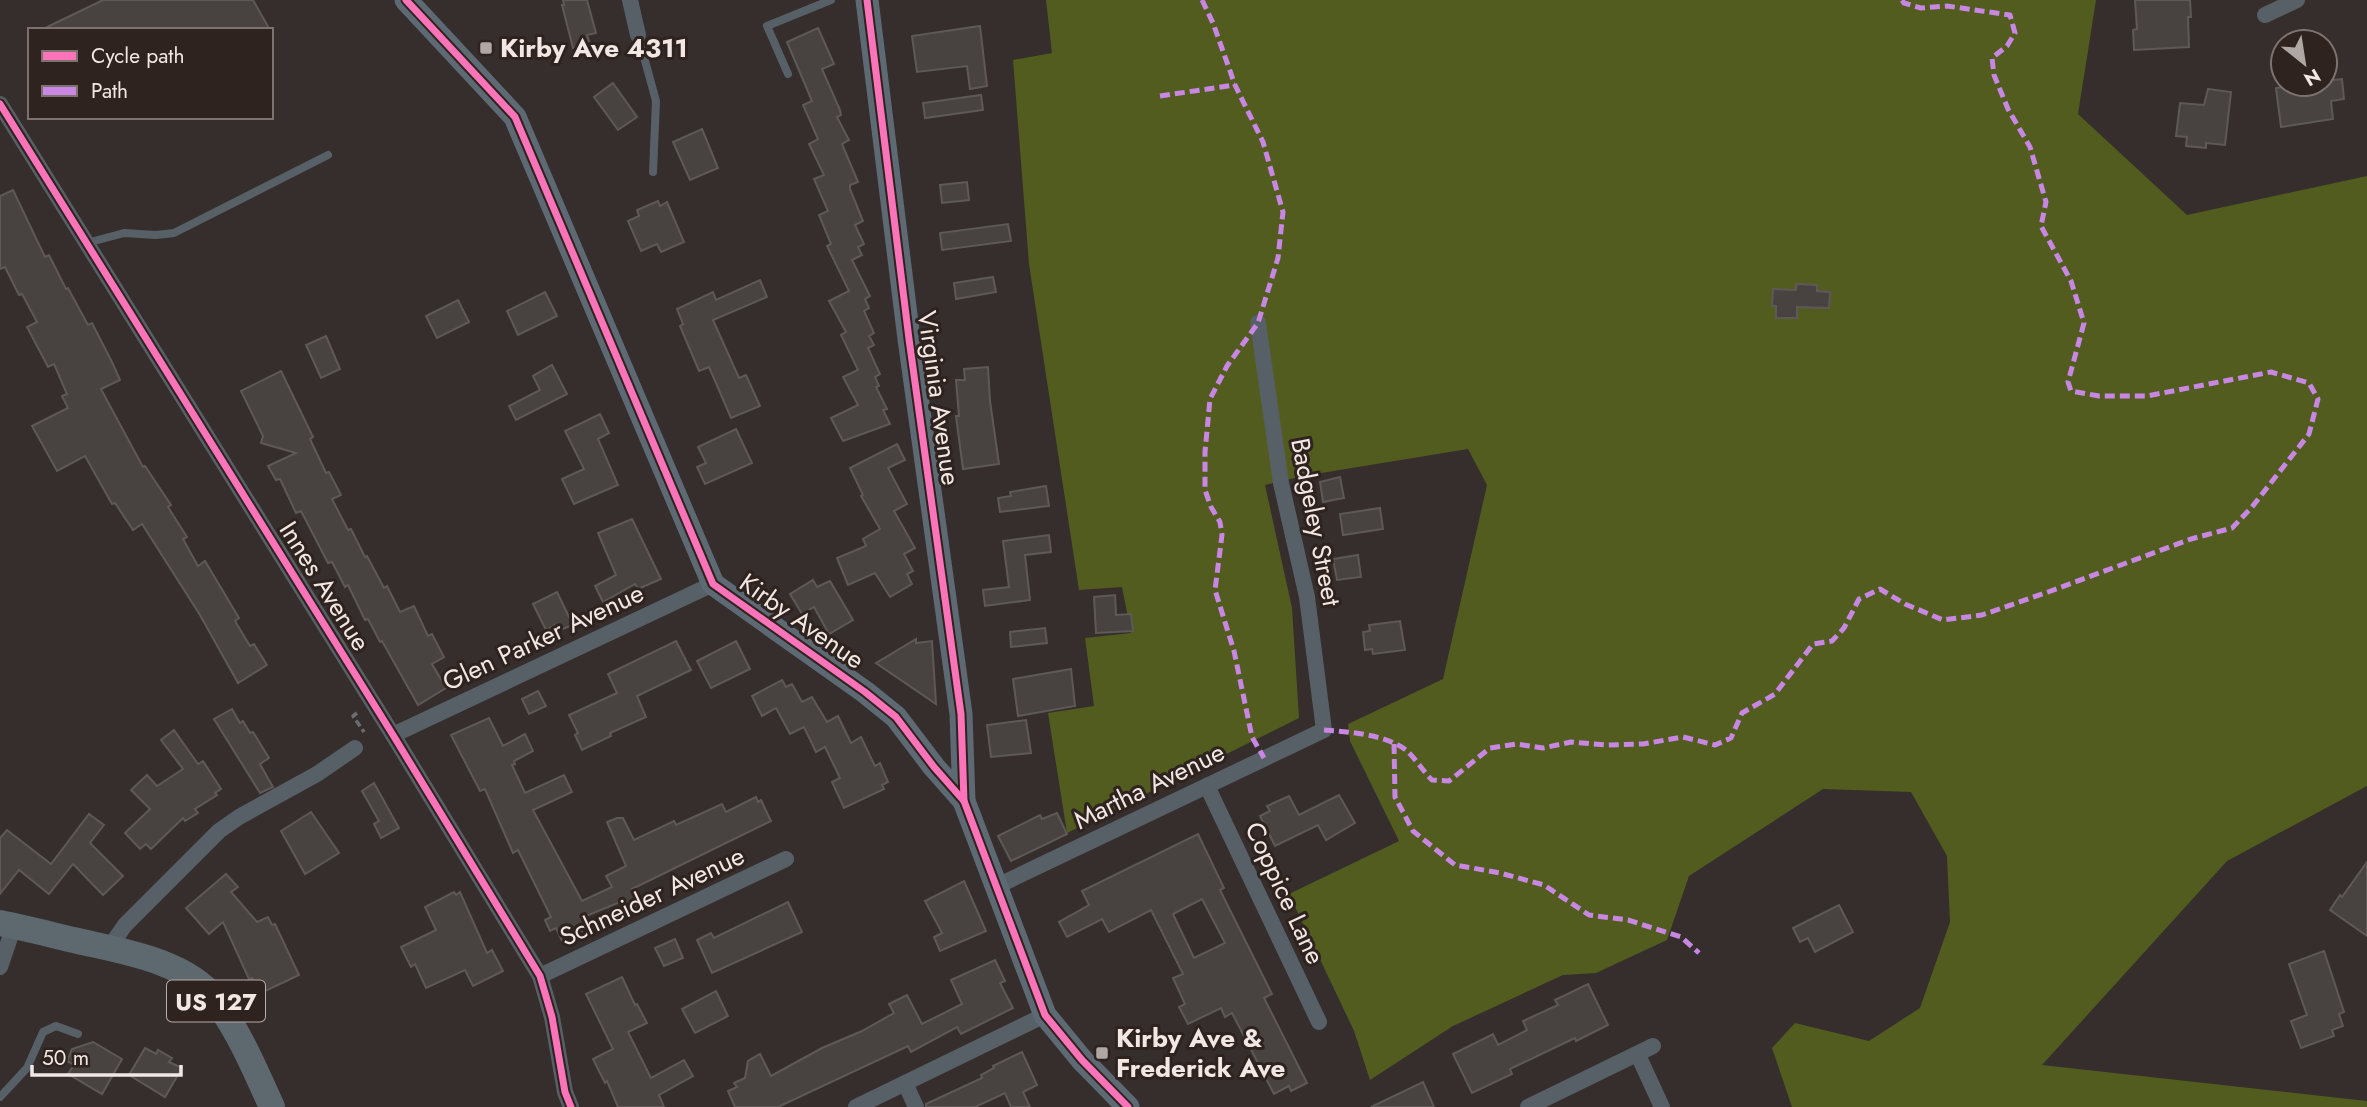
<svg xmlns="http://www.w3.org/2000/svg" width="2367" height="1107" font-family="Jost,sans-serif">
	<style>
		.forest { fill: #525c1e }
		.building { fill: #484340; stroke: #5e5956; stroke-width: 2; fill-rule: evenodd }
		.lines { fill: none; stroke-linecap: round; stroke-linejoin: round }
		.path { stroke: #6a6e72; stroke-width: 3.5; stroke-dasharray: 7 3.5; stroke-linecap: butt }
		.lane { stroke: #576066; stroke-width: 8 }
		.street { stroke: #576066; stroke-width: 16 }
		.secondary { stroke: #5e6a73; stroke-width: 23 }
		.primary { stroke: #5d686f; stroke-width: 26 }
		.quiet { stroke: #c787e3; stroke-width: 5; stroke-dasharray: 10 5; stroke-linecap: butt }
		.cycleway-casing { stroke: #2f231f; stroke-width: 11 }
		.cycleway { stroke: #fb73b8; stroke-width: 7 }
		.poi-dot { fill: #afa7a4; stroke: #2f231f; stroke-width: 2.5 }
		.labels { text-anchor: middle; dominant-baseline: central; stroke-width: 6; stroke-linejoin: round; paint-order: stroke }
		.shield { fill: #2f231f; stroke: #b7adaa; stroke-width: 2 }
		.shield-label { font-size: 24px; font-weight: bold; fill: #f1e8e5 }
		.poi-label { font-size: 26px; font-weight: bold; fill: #f1e8e5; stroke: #2f231f; text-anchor: start }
		.street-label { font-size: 26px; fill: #f1e8e5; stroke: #2f231f }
	</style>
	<rect width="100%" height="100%" fill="#352e2c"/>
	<!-- forest -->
	<path class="forest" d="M1046,0H2096L2078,114L2187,215L2367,176V786L2227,861L2042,1065L2367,1101V1107H1792L1772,1048L1795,1023L1869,1041L1920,1008L1950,922L1947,856L1911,792L1823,789L1689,876L1667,940L1596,973L1563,975L1453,1026L1370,1080L1354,1031L1289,894L1399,841L1350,741L1348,724L1443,679L1487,485L1468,449L1303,476L1265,485L1292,608L1299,718L1067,833L1048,713L1094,706L1085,638L1131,633L1122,587L1079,590L1029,264L1013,60L1052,53Z"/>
	<!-- building -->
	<g class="building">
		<path d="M103,0H253L270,30H41Z"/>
		<path d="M563,0H587L596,33L587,35L590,44L573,48L562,5H564Z"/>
		<path d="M2135,0H2190L2191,17H2188L2189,47L2134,50L2133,30L2137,29Z"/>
		<path d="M980,26L987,86L970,89L967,66L917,72L912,36Z"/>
		<path d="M818,28L834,64L822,69L840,110L841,115L837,117L849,140L842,144L858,182L850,185V189L863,221L855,225L864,244L858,247L862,255L852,260L870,296L865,299L869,308L864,311L874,333L869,336L874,345L868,348L880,374L875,377L879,386L876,387L887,409L883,410L890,424L843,441L831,418L858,405L843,377L858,370L841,335L846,332L829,301L849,291L827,246L831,244L819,215L828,211L814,179L824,175L809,144L818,139L803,105L812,101L787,42Z"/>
		<path d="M2342,79L2344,99L2331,101L2333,119L2281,127L2276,88L2302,84H2325V81Z"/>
		<path d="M613,83L637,117L618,130L594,97Z"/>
		<path d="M2208,89L2231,92L2225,145L2206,143V148L2186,146L2187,137L2176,136L2180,103L2204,105Z"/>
		<path d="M981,95L983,110L925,118L923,103Z"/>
		<path d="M702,129L718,168L690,180L673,142Z"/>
		<path d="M967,182L969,200L942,203L940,185Z"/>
		<path d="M13,190L45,257L49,255L66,289L68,288L88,325L92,323L112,362L120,380L101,389L116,417L143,467L145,466L171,505L168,507L187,537L183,539L198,566L205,561L239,618L235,621L250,646L254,644L267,665L238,683L200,615L142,524L133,530L115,503L112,504L85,456L57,471L32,426L68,408L62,396L67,394L54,364L48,367L27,327L37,322L22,294L19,295L5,267L0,269V196Z"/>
		<path d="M658,201L660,206L667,202L684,242L661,252L657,244L641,251L628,221L639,216L637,210Z"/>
		<path d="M1008,224L1011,241L942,250L940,233Z"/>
		<path d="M993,277L996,292L956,299L954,283Z"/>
		<path d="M760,280L767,297L713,320L739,378L746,375L760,406L731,418L709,367L699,371L680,326L683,324L677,309L713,292L716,300Z"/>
		<path d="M1796,284L1817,285V291L1830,292L1829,308L1797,307V318H1776V306H1772L1773,289L1796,290Z"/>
		<path d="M545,292L557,316L518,335L507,311Z"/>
		<path d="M458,300L469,322L437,338L426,316Z"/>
		<path d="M326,336L340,369L321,378L306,345Z"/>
		<path d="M552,365L567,394L516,420L509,406L540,390L533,376Z"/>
		<path d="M988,367L990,401L999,464L963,469L956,416H959L956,380H965L964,369Z"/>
		<path d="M281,371L313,437L310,439L326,473L329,472L341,495L332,499L348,530L351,529L365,557L367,556L384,588L387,586L400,612L414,606L428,636L432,634L444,657L432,664L446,688L418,705L382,641L380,642L368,619L365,620L348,585L345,587L332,562L328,563L301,511L296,513L280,479L276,480L268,466L296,453L261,443L263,436L241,391Z"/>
		<path d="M600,414L609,433L598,439L618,485L574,504L562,479L584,469L565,431Z"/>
		<path d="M736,429L752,463L705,484L697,467L706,463L698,447Z"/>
		<path d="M897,444L905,460L888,468L907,504L894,511L915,548L904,554L913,571L907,574L912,584L890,597L875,573L848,585L837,558L866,546L863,539L880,529L861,496L863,495L850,468Z"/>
		<path d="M1340,477L1344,498L1323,502L1320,482Z"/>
		<path d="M1046,486L1049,506L1000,512L998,498L1011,496L1010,492Z"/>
		<path d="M1380,508L1383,529L1343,535L1340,514Z"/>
		<path d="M632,519L661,579L638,589L635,584L603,602L595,586L616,575L598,533Z"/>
		<path d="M1049,535L1051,552L1025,555L1030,600L985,606L983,590L1009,587L1003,541Z"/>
		<path d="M1358,555L1361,577L1337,580L1333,559Z"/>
		<path d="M813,580L817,587L830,581L853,620L829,634L814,607L802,614L790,594Z"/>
		<path d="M557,592L573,625L558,631L555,625L546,630L533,604Z"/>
		<path d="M1115,595L1116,615L1131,614L1133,631L1096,633L1094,597Z"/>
		<path d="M1400,621L1405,650L1373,654L1372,649L1365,650L1363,632L1370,631L1369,625Z"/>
		<path d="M1045,628L1047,643L1011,647L1010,632Z"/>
		<path d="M916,639V643L932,641L936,704L876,663Z"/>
		<path d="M676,641L691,670L637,696L646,717L610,733L611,736L582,750L575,735L578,733L569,715L617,693L608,674Z"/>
		<path d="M736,641L750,669L711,688L697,661Z"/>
		<path d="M1071,669L1075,706L1018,716L1013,679Z"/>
		<path d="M782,680L786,687L792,684L802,702L812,697L827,722L838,716L851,743L861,737L875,766L880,763L888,782L882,785L884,789L844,808L832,782L840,778L825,747L816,752L804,727L790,734L776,708L762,716L752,696Z"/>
		<path d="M538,691L546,706L529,714L522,699Z"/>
		<path d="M232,709L240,723L243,721L250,733L253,732L269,758L260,764L273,787L260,793L214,719Z"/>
		<path d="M489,718L503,746L525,734L533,751L514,761L515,764L512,765L525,793L564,775L572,792L533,810L582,901L612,887L606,876L626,866L607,822L617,818H623L634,840L674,821L676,825L722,804L726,812L756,797L758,802L761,800L771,821L632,889L639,904L624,911L620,902L586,916L592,926L562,941L556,928L550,931L545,920L551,917L518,850L513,853L485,789L480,791L451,735Z"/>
		<path d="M1026,720L1031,753L991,757L987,725Z"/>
		<path d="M174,730L198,764L203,761L221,789L215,793L217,795L195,809L198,813L185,821L183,818L151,849L146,844L140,849L125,833L150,809L131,790L147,775L157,786L183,769L161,740Z"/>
		<path d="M374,783L399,828L381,838L374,824L379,821L362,791Z"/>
		<path d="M1339,795L1355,823L1326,840L1318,825L1275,846L1260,816L1270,811L1267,806L1289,796L1299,815Z"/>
		<path d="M311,812L339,853L305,874L281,831Z"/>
		<path d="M1057,813L1067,834L1011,861L998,836L1040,815L1042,819Z"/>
		<path d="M89,814L104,825L90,843L123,876L103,895L73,864L49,894L19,870L0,894V838L7,830L51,864Z"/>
		<path d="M1198,834L1224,888L1220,890L1272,994L1264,998L1307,1083L1291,1091L1289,1086L1274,1094L1232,1013L1225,1017L1221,1008L1188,1024L1179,1007L1185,1004L1173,978L1183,974L1151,910L1109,932L1102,919L1067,937L1059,922L1089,905L1082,891ZM1202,899L1225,943L1194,958L1173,914Z"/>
		<path d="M2367,862V936L2330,910L2340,895L2342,897Z"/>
		<path d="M226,874L238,887L231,892L257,922L268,917L272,925L275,924L299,975L259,994L252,978L249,979L223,922L209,934L186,908Z"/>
		<path d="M964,881L986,931L940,951L934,937L942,933L925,901Z"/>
		<path d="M454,892L456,895L460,892L487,953L492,950L503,971L473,986L465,970L426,988L415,964L411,967L401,947L436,930L425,907Z"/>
		<path d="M788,902L802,932L712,973L697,940L711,933L714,938Z"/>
		<path d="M1839,905L1853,932L1815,952L1808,938L1800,942L1793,928Z"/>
		<path d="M675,939L683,958L664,966L655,948Z"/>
		<path d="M2324,951L2344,1012L2339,1014L2343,1026L2332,1030L2334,1036L2301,1048L2291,1021L2307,1015L2289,964Z"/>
		<path d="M995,960L1005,981L1000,983L1013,1008L961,1034L957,1027L911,1052L908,1046L778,1107H735L728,1091L737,1087L734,1083L745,1078L748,1061L760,1054L771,1076L822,1048L862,1031L894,1013L889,1004L907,995L922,1024L962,1004L951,980Z"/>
		<path d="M622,977L635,1005L637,1004L647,1023L628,1032L651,1078L684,1060L693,1076L659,1095L664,1107H618L607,1081L605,1083L593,1059L613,1049L586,994Z"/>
		<path d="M1588,984L1608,1025L1576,1041L1575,1038L1510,1069L1512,1074L1472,1093L1453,1054L1493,1034L1498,1045L1527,1030L1523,1021L1558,1005L1555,1000Z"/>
		<path d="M716,991L728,1016L695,1033L682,1009Z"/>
		<path d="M93,1042L122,1059L102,1094L68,1074L74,1065L67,1061L72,1049Z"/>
		<path d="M145,1048L156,1054L158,1050L172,1058L169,1062L182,1068L165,1097L129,1075Z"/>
		<path d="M1022,1052L1037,1085L1023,1092L1030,1107H1011L1005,1093L975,1107H926V1104L982,1078L981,1075L994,1068L993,1066Z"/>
		<path d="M1423,1082L1434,1107H1371Z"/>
	</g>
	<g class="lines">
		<!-- path -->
		<path class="path" d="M357,713L353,716L364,732"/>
		<!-- lane -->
		<g class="lane">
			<path d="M638,35L656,101L653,172"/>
			<path d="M788,74L767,26L831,0"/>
			<path d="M87,243L124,233L156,235L174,233L328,155"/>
			<path d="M0,1097L27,1068L43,1032L56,1026L78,1034"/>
		</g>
		<!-- street -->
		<g class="street">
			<path d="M630,0L638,35"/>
			<path d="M2265,15L2297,0"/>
			<path d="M0,104L393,735L540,976L552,1017L565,1092L571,1107"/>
			<path d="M393,735L713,584"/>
			<path d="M1207,786L1319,1022"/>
			<path d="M995,887L1324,730L1307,597L1281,483L1258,323"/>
			<path d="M109,948L125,925L219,831L239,817L317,774L355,748"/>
			<path d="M0,967L14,926"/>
			<path d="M540,976L786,859"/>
			<path d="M1638,1055L1662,1107"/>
			<path d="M905,1083L916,1107"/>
			<path d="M856,1107L1045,1015"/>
			<path d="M1528,1107L1653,1046"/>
		</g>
		<!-- secondary -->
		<g class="secondary">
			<path d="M406,0L515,117L713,584L865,692L896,717L934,767L964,801L1045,1015L1082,1060L1128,1107"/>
			<path d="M867,0L909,339L961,714L964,801"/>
		</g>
		<!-- primary -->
		<path class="primary" d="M0,923C26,928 52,935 78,941C121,951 186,961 214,998C239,1031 255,1070 272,1107"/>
		<!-- quiet -->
		<g class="quiet">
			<path d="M1202,0L1213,23L1235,85L1263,142L1283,212L1278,258L1258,323L1227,366L1210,399L1205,452V490L1211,507L1220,522L1222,535L1215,590L1234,651L1252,737L1264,758"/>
			<path d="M1160,96L1235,85"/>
			<path d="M1324,730C1349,732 1384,734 1406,750C1415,758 1423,771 1432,780L1449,781L1490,748L1516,744L1543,748L1571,742L1606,745L1643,744L1683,737L1715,745L1731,738L1742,713L1775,694L1813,644L1832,641L1844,628L1859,599L1880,589L1905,604L1943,620L1982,615L2048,592L2191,539L2232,528L2252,507L2309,434L2318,399L2309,383L2271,372L2147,396H2099L2071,391L2068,382L2084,323L2071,281L2041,226L2046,202L2030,147L2008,109L1994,75L1992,58L2007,46L2015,33L2010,15L1947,6L1921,8L1904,3L1902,0"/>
			<path d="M1394,744L1395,797L1413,831L1455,865L1500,873L1544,885L1589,915L1628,920L1681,937L1699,953"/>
		</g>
		<!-- cycleway casing -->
		<g class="cycleway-casing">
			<g id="cycleway">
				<path d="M406,0L515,117L713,584L865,692L896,717L934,767L964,801L1045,1015L1082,1060L1128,1107"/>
				<path d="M867,0L909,339L961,714L964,801"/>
				<path d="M0,104L393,735L540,976L552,1017L565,1092L571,1107"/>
			</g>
		</g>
		<!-- cycleway -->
		<use href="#cycleway" class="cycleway"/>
	</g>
	<!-- markers -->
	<g class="poi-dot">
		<rect x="479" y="41" width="14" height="14" rx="3.5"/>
		<rect x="1095" y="1046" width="14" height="14" rx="3.5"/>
	</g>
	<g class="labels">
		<!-- shield labels -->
		<rect class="shield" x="167" y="980.5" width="98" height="41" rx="5"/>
		<g class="shield-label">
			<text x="216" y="1001">US 127</text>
		</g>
		<!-- poi labels -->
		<g class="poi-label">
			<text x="500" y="48">Kirby Ave 4311</text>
			<text x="1116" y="1038">Kirby Ave &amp;<tspan x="1116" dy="30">Frederick Ave</tspan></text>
		</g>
		<!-- street labels -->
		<g class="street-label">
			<text transform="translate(939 398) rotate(82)">Virginia Avenue</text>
			<text transform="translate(1316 522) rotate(79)">Badgeley Street</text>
			<text transform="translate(325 586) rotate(58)">Innes Avenue</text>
			<text transform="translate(802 621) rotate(35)">Kirby Avenue</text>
			<text transform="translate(543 637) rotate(-25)">Glen Parker Avenue</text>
			<text transform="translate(1149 786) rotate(-26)">Martha Avenue</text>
			<text transform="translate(1285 893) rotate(65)">Coppice Lane</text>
			<text transform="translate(652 896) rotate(-25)">Schneider Avenue</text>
		</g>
	</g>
	<!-- legend -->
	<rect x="28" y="28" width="245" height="91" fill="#2f231f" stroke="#7d726e" stroke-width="2"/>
	<rect x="42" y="51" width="35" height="10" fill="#fb73b8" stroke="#7d726e" stroke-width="2"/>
	<text x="91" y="63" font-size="21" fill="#f1e8e5">Cycle path</text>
	<rect x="42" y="86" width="35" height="10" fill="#c787e3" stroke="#7d726e" stroke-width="2"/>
	<text x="91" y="98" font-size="21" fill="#f1e8e5">Path</text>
	<!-- north arrow -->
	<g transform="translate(2304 63) rotate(150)"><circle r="33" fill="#2f231f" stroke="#7d726e" stroke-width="2"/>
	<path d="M0-5L12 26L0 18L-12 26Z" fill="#afa7a4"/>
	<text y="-10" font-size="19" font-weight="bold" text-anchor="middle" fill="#f1e8e5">N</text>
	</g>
	<!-- scale -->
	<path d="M32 1065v10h149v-10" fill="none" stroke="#f1e8e5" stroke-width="3.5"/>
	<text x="42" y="1065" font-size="21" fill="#f1e8e5" stroke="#2f231f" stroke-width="5" paint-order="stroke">50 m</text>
</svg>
